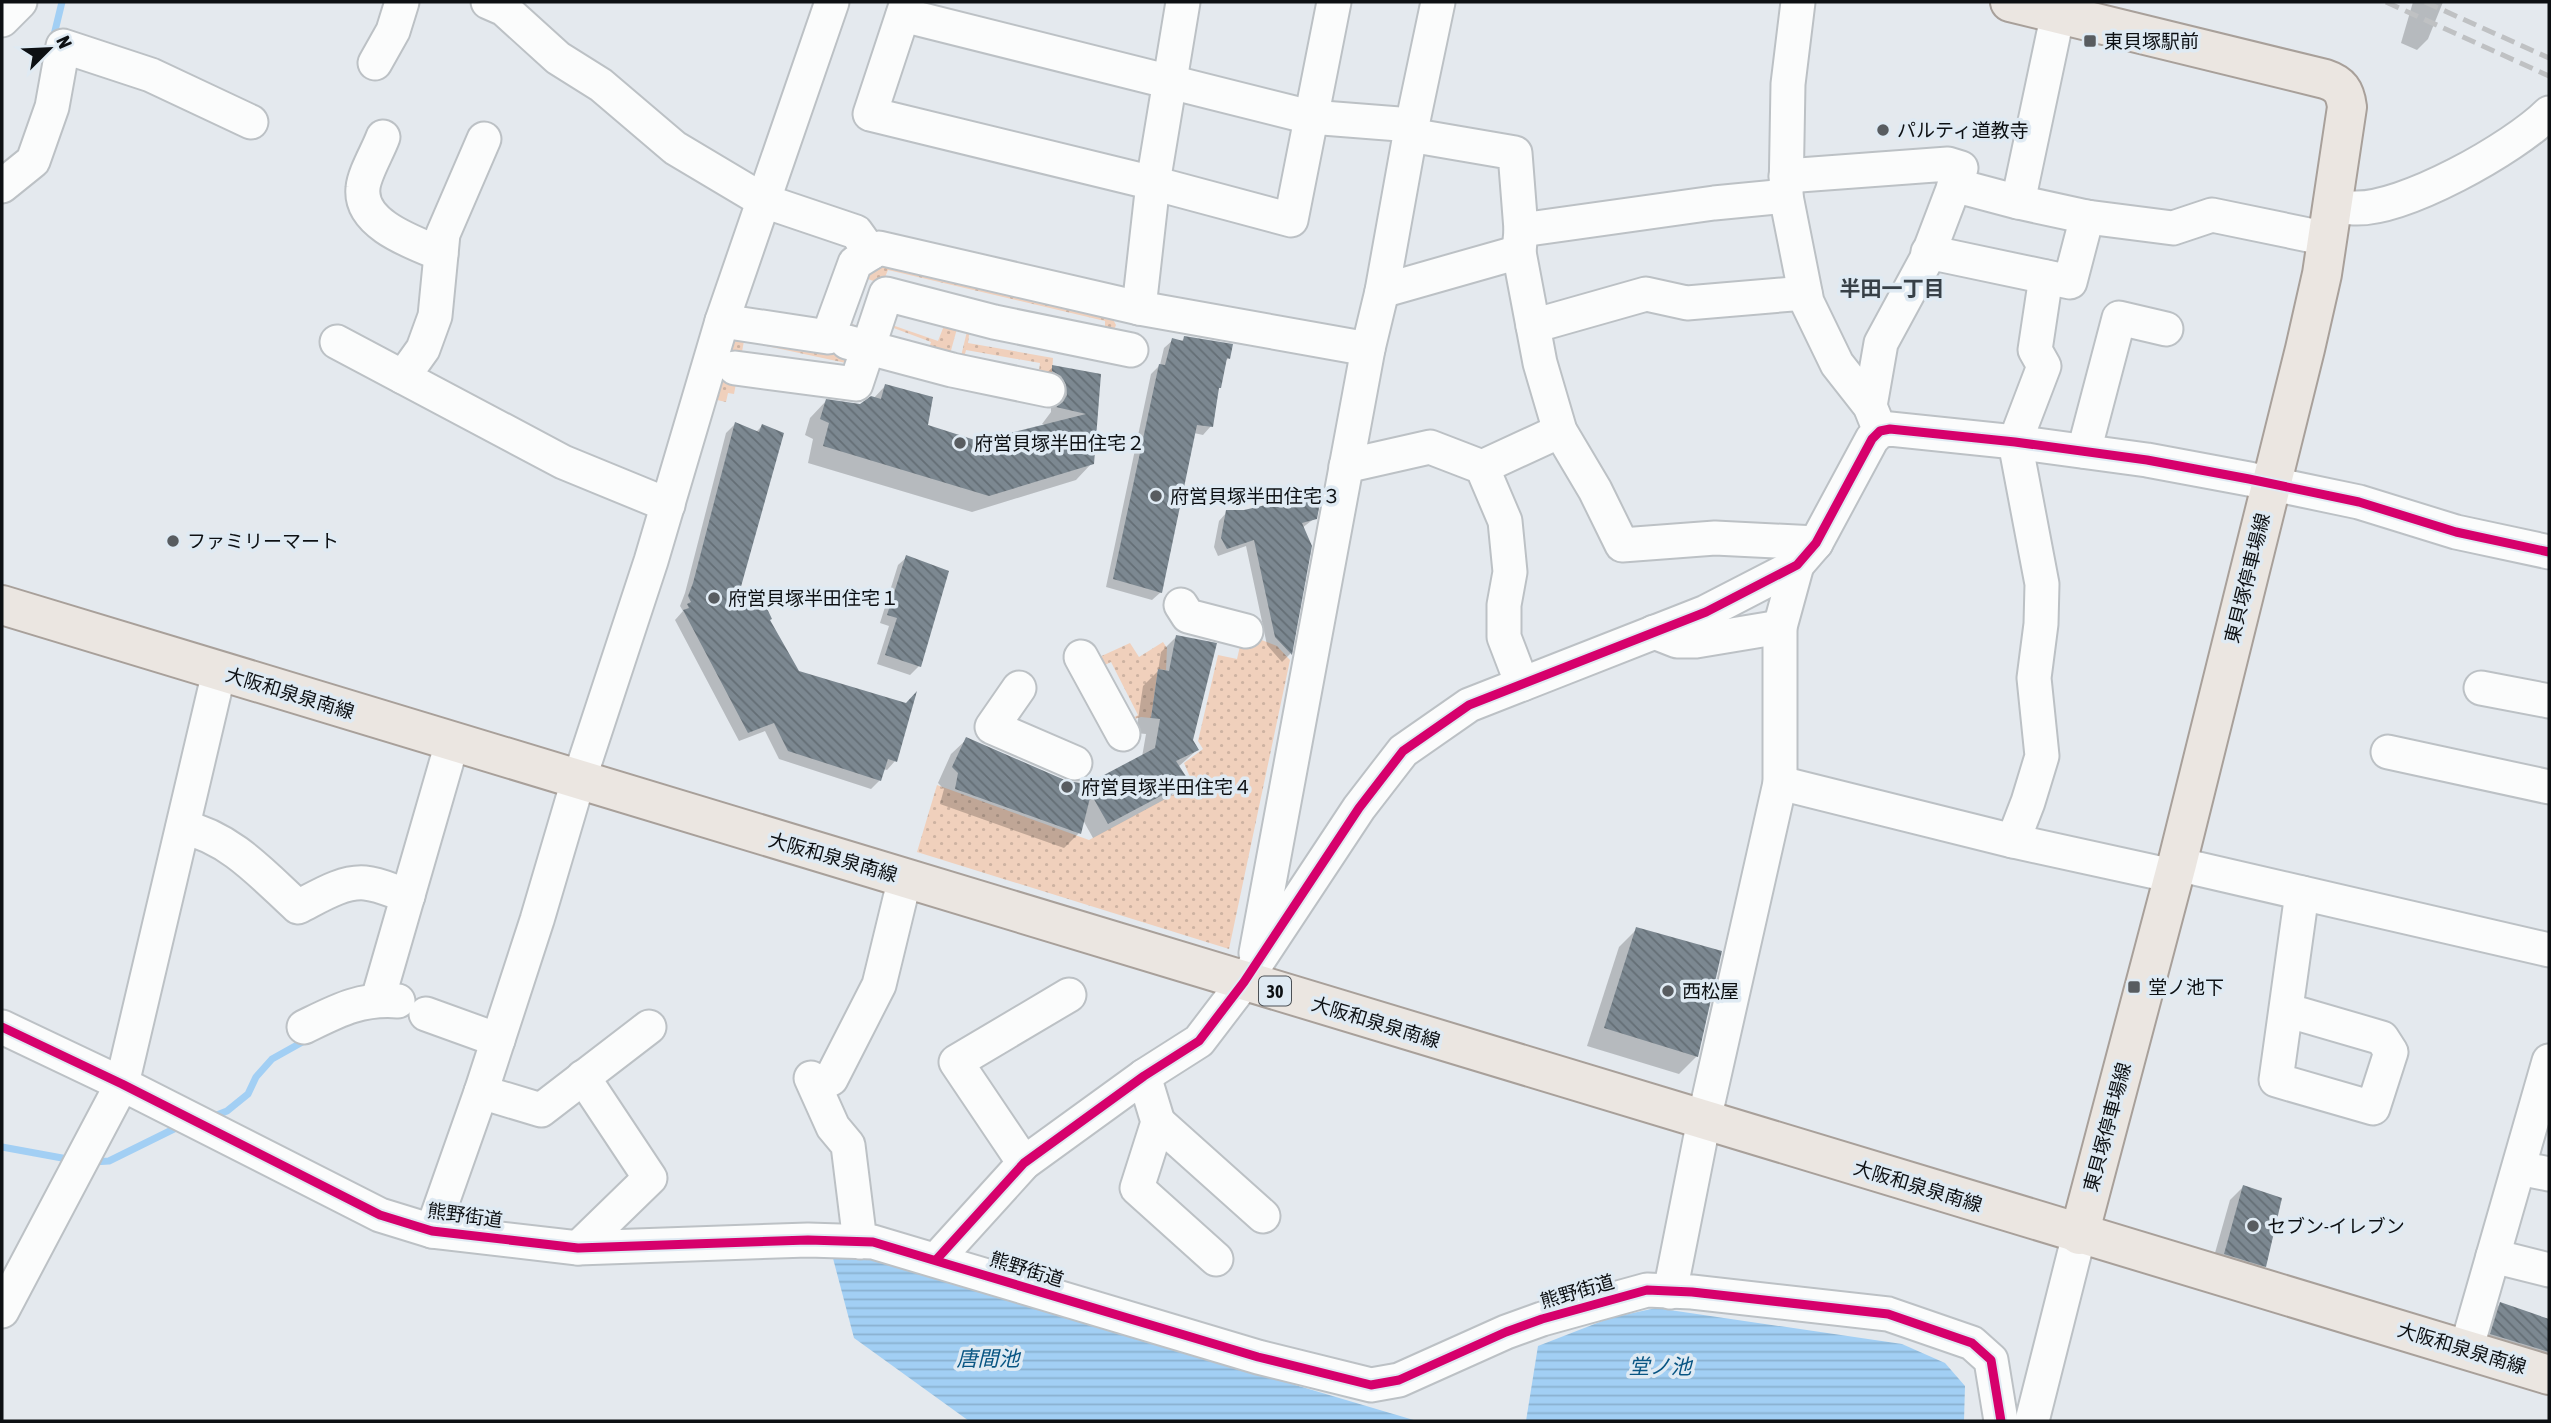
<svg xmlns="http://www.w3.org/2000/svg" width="2551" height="1423" font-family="'Asap Condensed','Noto Sans JP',sans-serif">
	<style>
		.grass { fill: url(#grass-dots) }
		.water { fill: url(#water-rules) }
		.shadow { fill: #0003 }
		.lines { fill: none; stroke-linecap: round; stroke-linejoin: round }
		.stream { stroke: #a2cff4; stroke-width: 7 }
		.building { fill: url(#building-back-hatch) }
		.minor-casing { stroke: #bcc1c5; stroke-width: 37 }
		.major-casing { stroke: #a8a09a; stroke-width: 42 }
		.minor { stroke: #fbfcfc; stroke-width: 33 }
		.major { stroke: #ebe6e1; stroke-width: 38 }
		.rail { stroke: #bfc1c3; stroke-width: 5; stroke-dasharray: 14 7; stroke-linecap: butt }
		.cycleway-casing { stroke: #dfeaf3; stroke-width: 13 }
		.cycleway { stroke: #d6006c; stroke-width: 9 }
		.poi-dot { fill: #585c60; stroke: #dfeaf3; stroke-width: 2.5 }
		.labels { text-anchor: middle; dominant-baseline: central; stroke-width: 7; stroke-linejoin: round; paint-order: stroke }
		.shield { fill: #dfeaf3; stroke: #4c5156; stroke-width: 2 }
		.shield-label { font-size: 18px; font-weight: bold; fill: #0d1013 }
		.poi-label { font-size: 19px; fill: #0d1013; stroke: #dfeaf3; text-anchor: start }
		.street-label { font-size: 19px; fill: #0d1013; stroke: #dfeaf3 }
		.neighbourhood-label { font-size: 21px; font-weight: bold; fill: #374047; stroke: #dfeaf3 }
		.water-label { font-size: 21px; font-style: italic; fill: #085583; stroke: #dfeaf3 }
	</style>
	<defs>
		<pattern id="grass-dots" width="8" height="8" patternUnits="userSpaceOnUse" patternTransform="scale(1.75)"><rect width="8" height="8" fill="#f0d0bc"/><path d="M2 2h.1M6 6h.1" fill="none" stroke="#cdb2a1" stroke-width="1.8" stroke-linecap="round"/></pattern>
		<pattern id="water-rules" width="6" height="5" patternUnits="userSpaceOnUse" patternTransform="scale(1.75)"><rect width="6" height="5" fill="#a2cff4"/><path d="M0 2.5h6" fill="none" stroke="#8ab1d0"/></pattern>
		<pattern id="building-back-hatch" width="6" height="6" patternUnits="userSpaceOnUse" patternTransform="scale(1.75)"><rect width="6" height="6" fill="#7c8891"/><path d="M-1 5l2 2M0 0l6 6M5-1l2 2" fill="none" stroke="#646e75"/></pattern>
	</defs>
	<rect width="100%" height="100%" fill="#e4e9ee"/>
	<!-- grass -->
	<g class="grass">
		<path d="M886,259L1110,314L1116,325L1110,339L1105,329V321L888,270L882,284L865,278L847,321L864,330L861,335L857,336L848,329L843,320L863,267L874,260Z"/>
		<path d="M945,323L958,325L947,365L927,356L931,342L891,327L892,325L938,341Z"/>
		<path d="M968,327H970L968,343L1053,358L1052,373L1042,382L1038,379L1040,363L966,350L962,366L958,369Z"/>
		<path d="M747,335L855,356L846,363L744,341L734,394L728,393L726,402L717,400L732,343Z"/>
		<path d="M1243,633L1277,646L1290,660L1229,949L917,852L937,785L1089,840L1193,784L1184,763L1203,749L1198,741L1218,655L1237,659Z"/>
		<path d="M1163,642L1167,648L1166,670L1158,669L1151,718L1141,717L1125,722L1138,715L1111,662L1097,669L1095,659L1130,643L1139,657Z"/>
	</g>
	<!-- water -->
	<g class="water">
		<path d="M830,1247L1417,1421H969L854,1338Z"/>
		<path d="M1656,1308L1902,1344L1945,1363L1965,1386L1964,1421H1526L1538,1346L1610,1318Z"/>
	</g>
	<!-- shadow -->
	<g class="shadow">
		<path d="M2413,2H2443L2428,39L2417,50L2401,43Z"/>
		<path d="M1185,338L1229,358L1224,362L1217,390L1211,426L1203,435L1194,433L1161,592L1152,600L1106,587L1151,374L1160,365L1164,348L1173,340L1180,342Z"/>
		<path d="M1053,367L1099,376L1092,463L1076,480L972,512L808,463L813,439L805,435L810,418L826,401L860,406L873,399L885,386L926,426L978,443L1048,425L1042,424L1051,412V402L1036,383Z"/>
		<path d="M735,424L756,432L762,426L732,611L768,620L798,672L895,761L887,770L883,769L880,780L871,789L779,759L765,731L739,741L675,620L683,611L680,606L685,593L726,433Z"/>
		<path d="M1227,512L1315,518L1302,528L1310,546L1290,654L1282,662L1267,645L1246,546L1218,556L1214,547L1219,521Z"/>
		<path d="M907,557L947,572L919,666L910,675L877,664L889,626L880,623L898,565Z"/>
		<path d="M1176,637L1191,740L1197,750L1178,767L1186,781L1171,796L1093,838L1083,820L1079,833L1064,848L940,804L944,789L938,783L951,754L967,739L1067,782L1087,786L1142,757L1146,734L1136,733L1143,686L1158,671L1161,652Z"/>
		<path d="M1637,929L1697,1056L1679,1074L1587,1046L1619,947Z"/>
		<path d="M2243,1187L2265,1266L2251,1279L2211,1267L2230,1200Z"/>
		<path d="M2500,1304L2549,1321V1355L2478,1348L2487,1317Z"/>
	</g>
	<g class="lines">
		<!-- stream -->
		<g class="stream">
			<path d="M53,39L62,2"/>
			<path d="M209,1118L227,1111L248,1094L256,1077L272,1059L306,1040"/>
			<path d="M2,1147L73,1160"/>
			<path d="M93,1162L109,1161L182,1125"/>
		</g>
	</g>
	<!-- building -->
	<g class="building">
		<path d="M1184,336L1233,344L1230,359L1227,358L1221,388H1219L1213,427L1197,425L1162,593L1113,579L1159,364L1165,365L1172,338L1183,341Z"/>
		<path d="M1052,365L1101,374L1094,464L989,496L823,446L829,423L820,419L826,399L860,404L871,396L881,399L885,384L933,397L928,425L978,441L1086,414L1056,407L1063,402L1067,395L1066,385L1061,376L1052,371Z"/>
		<path d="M735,422L759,432L762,424L784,433L735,608L762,598L772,619L770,620L799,671L906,703L917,691L897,762L888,759L881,781L788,751L774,723L748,733L683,610L689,608L687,604L691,602L688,596L693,583Z"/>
		<path d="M1322,492L1317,519L1302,523L1312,546L1292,655L1275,637L1254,540L1227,549L1221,538L1226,510H1244Z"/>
		<path d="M906,555L949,571L921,667L885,655L897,618L887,615Z"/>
		<path d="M1176,635L1217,643L1193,740L1199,750L1176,761L1189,781L1108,824L1091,794L1081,834L955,789L958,773L952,767L966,737L1067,781L1087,784L1155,748L1160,719L1151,718L1158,669L1169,671Z"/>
		<path d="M1636,927L1722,951L1698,1057L1604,1028Z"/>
		<path d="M2243,1185L2282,1198L2266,1267L2224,1254Z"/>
		<path d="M2500,1302L2549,1319V1352L2490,1334Z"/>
	</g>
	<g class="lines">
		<!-- minor casing -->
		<g class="minor-casing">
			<g id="minor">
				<path d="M488,2L504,9L558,58L601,85L675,148L764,201L856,232L871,253"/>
				<path d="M907,2L870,114L1153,183L1291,220L1334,2"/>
				<path d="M1798,2L1788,84L1786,196L1807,302L1837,364L1870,406L1880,431"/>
				<path d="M903,15L1310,117L1412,125"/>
				<path d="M2,20L20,2"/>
				<path d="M375,63L393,31L402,2"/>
				<path d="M1410,135L1515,153L1521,230L1519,252L1540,363L1560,431L1595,490L1622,545L1715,538L1816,543"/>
				<path d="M383,137C378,151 364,174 363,188C359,225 415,243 441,254"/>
				<path d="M1786,176L1948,164L1961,168L1926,260L1881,343L1870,406"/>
				<path d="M1954,185L2018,202L2087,217L2173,228L2212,215L2328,239"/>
				<path d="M2,186L33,161L52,107L63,46L151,75L251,122"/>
				<path d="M2018,202L2058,13"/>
				<path d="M2331,205C2338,206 2346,208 2353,208C2403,211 2514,148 2549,113"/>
				<path d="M1521,230L1714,203L1786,196"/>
				<path d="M1928,252L2070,282L2087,217"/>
				<path d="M1382,291L1519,252"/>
				<path d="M1139,308L1153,183L1183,2"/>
				<path d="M722,321L828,337L855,263L879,248L1139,308L1368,349"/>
				<path d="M1533,326L1646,294L1687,303L1805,293"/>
				<path d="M337,342L563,462L668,505"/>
				<path d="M847,342L952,370L1048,390"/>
				<path d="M735,368L856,384L886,294L994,322L1131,350"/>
				<path d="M403,377L423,349L435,316L443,234L484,139"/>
				<path d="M2084,451L2119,318L2166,329"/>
				<path d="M1346,466L1430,447L1482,467L1505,521L1510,572L1504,605V637L1522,684"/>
				<path d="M1482,467L1560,431"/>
				<path d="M1181,605L1188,616L1246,631"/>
				<path d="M1654,632L1677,641H1696L1780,627"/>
				<path d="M1081,657L1123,734"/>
				<path d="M1019,688L992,727L1075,763"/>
				<path d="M2481,688L2549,701"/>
				<path d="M2388,752L2549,787"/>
				<path d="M1780,783L2013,841L2173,876"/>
				<path d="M183,827C231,838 263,875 298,907C318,897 342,881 365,883C379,884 395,892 408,896"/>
				<path d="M2013,841L2028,802L2042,756L2034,678L2041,624L2042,584L2015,442L2044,366L2035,350L2046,277"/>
				<path d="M2177,864L2549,950"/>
				<path d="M1256,953L1368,349L1382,291L1410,135L1438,2"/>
				<path d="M378,999L452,743"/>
				<path d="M2286,1010L2382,1038L2391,1052L2373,1108L2276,1080L2302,893"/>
				<path d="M426,1014L498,1040"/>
				<path d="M2,1027L122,1084L380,1215L432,1231L578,1248L808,1240L873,1242L1258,1357L1371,1385L1399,1380L1506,1332L1542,1319L1647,1290L1692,1292L1888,1314L1972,1343L1991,1360L2001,1421"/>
				<path d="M304,1027C337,1011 360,998 398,1001"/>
				<path d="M1144,1076L1158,1122L1137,1188L1216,1259"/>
				<path d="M811,1078L833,1127L848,1145L860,1242"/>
				<path d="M831,1079L879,985L905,878"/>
				<path d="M481,1092L541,1110L649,1027"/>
				<path d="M1158,1122L1263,1216"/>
				<path d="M1024,1163L956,1062L1069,995"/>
				<path d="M2519,1168L2549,1174"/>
				<path d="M432,1231L481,1092L537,920L573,798L651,561L722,321L832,2"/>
				<path d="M578,1248L650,1178L583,1077"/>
				<path d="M2493,1256L2549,1270"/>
				<path d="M936,1260L1024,1163L1144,1076L1199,1041L1244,982L1359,808L1403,751L1469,705L1706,612L1797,565L1816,543L1872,439L1880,431L1890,429L2015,442L2147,460L2249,479L2359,502L2456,532L2549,552"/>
				<path d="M1670,1292L1704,1120L1780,783V627L1797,565"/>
				<path d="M2,1311L122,1084L219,672"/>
				<path d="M2466,1350L2549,1061"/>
				<path d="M2032,1421L2079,1235"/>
			</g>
		</g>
		<!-- major casing -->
		<g class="major-casing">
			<g id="major">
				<path d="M2010,2L2325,79C2340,84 2345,91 2347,107L2322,274L2305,349L2177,864L2079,1235"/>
				<path d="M2,605L2549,1375"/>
			</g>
		</g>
		<!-- minor -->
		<use href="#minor" class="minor"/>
		<!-- major -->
		<use href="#major" class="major"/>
		<!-- rail -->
		<g class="rail">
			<path d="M2386,2L2549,76"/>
			<path d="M2425,2L2549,58"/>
		</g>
		<!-- cycleway casing -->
		<g class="cycleway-casing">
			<g id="cycleway">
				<path d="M2,1027L122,1084L380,1215L432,1231L578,1248L808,1240L873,1242L1258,1357L1371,1385L1399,1380L1506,1332L1542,1319L1647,1290L1692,1292L1888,1314L1972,1343L1991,1360L2001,1421"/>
				<path d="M936,1260L1024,1163L1144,1076L1199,1041L1244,982L1359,808L1403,751L1469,705L1706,612L1797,565L1816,543L1872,439L1880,431L1890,429L2015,442L2147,460L2249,479L2359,502L2456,532L2549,552"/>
			</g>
		</g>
		<!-- cycleway -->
		<use href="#cycleway" class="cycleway"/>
	</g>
	<!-- markers -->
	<g class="poi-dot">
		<rect x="2083" y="34" width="14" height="14" rx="3.5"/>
		<circle cx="1883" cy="130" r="7"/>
		<circle cx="960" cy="443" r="7"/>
		<circle cx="1156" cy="496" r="7"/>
		<circle cx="173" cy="541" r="7"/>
		<circle cx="714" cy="598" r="7"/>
		<circle cx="1067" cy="787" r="7"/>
		<rect x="2127" y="980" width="14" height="14" rx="3.5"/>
		<circle cx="1668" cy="991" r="7"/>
		<circle cx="2253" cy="1226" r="7"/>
	</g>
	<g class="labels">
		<!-- shield labels -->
		<rect class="shield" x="1259" y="976.5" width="32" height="29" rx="5"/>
		<g class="shield-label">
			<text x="1275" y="991">30</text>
		</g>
		<!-- poi labels -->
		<g class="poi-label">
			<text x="2104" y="41">東貝塚駅前</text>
			<text x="1897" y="130">パルティ道教寺</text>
			<text x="974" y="443">府営貝塚半田住宅２</text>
			<text x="1170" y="496">府営貝塚半田住宅３</text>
			<text x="187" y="541">ファミリーマート</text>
			<text x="728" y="598">府営貝塚半田住宅１</text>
			<text x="1081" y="787">府営貝塚半田住宅４</text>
			<text x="2148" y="987">堂ノ池下</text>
			<text x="1682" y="991">西松屋</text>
			<text x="2267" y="1226">セブン-イレブン</text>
		</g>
		<!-- street labels -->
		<g class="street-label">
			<text transform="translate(2247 578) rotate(-76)">東貝塚停車場線</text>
			<text transform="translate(290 693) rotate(17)">大阪和泉泉南線</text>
			<text transform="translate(833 857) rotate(16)">大阪和泉泉南線</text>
			<text transform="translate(1376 1022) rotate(17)">大阪和泉泉南線</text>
			<text transform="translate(2107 1127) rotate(-75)">東貝塚停車場線</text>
			<text transform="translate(1918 1186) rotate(17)">大阪和泉泉南線</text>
			<text transform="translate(465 1215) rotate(8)">熊野街道</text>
			<text transform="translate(1027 1269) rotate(17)">熊野街道</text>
			<text transform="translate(1577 1291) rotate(-16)">熊野街道</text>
			<text transform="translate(2462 1348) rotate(17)">大阪和泉泉南線</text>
		</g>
		<!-- neighbourhood labels -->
		<g class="neighbourhood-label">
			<text x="1892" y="288">半田一丁目</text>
		</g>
		<!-- water labels -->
		<g class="water-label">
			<text x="988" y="1358">唐間池</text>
			<text x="1660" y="1366">堂ノ池</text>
		</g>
	</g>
	<!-- border -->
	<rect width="2551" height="1423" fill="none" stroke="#0d1013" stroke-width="7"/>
	<!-- north arrow -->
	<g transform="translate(49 49) rotate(66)" stroke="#dfeaf3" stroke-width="5" paint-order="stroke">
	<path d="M0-5L12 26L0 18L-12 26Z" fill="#0d1013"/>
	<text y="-10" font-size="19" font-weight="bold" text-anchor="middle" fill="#0d1013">N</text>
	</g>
</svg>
